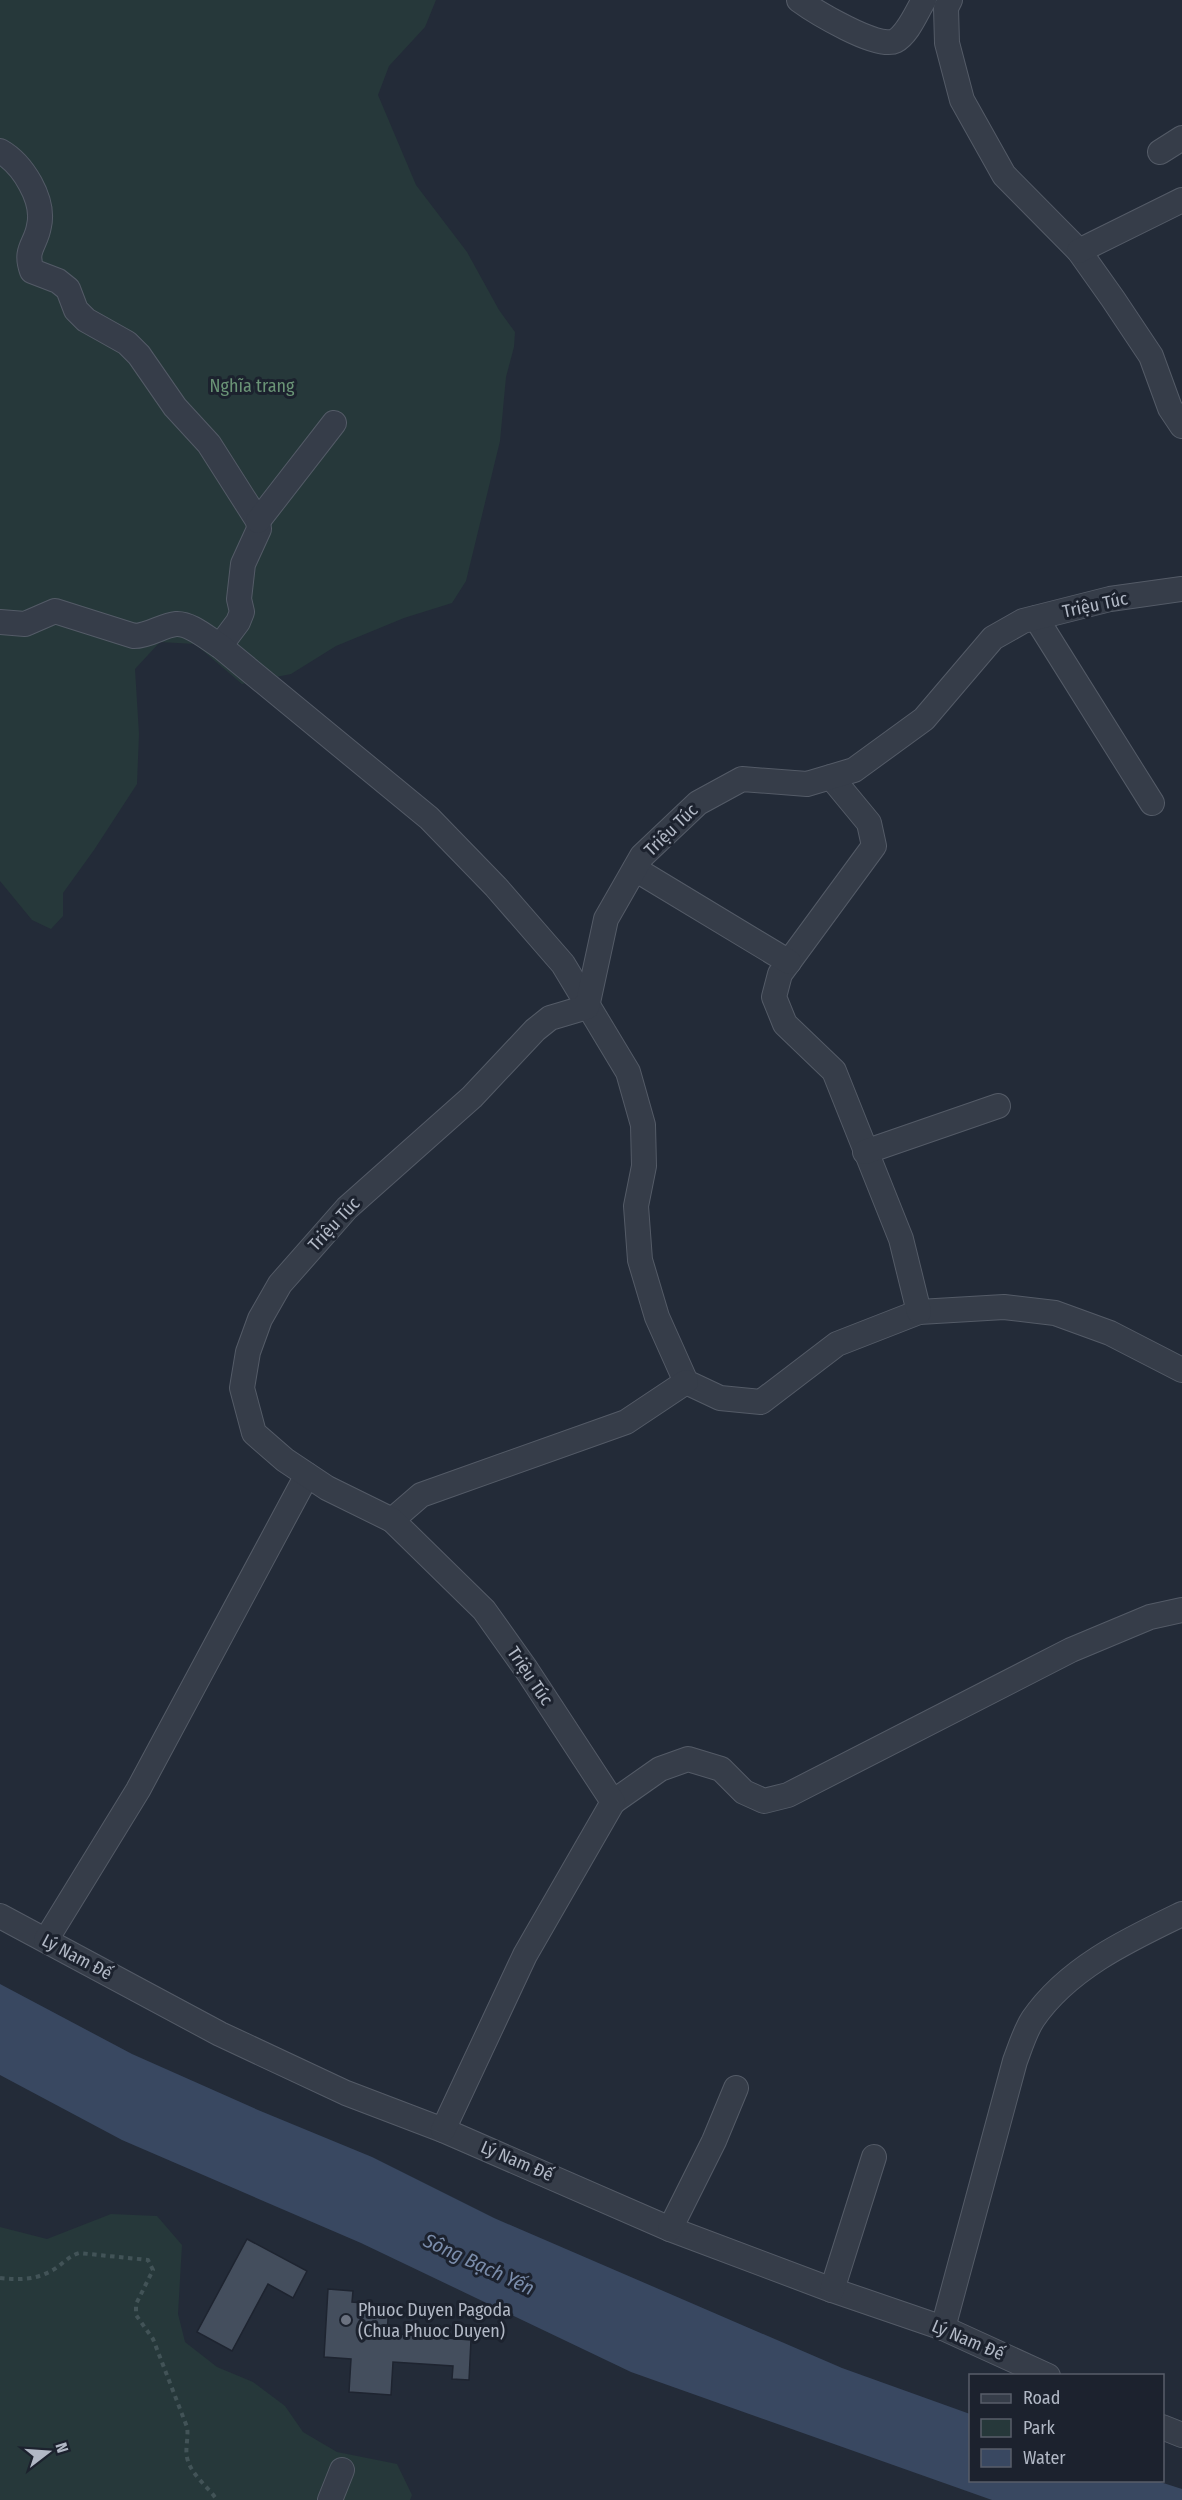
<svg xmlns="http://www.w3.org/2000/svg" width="1182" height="2500" font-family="'Fira Sans Condensed',sans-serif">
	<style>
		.green { fill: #26383a }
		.water { fill: #394861 }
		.building { fill: #444e5d; stroke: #1e2430; stroke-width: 1.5 }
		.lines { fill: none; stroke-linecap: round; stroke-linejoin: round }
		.minor-casing { stroke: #545b67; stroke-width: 26 }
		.path { stroke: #425357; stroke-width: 4; stroke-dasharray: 4.5 4.5; stroke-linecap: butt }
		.minor { stroke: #363d49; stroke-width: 24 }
		.worship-dot { fill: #6b7280; stroke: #1c222e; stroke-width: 2 }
		.labels { text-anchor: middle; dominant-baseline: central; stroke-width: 6; stroke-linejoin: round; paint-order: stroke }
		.park-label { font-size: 18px; fill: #6a9476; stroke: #1c222e }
		.street-label { font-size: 18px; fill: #b1b8c5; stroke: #1c222e }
		.poi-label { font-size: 18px; fill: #b1b8c5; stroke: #1c222e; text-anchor: start }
		.water-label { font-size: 20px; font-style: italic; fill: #7b8dab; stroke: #1c222e }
	</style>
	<rect width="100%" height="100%" fill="#232b38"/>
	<!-- green -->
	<g class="green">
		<path d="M0,0H436L425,27L389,66L378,95L416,185L467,252L499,310L515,332L514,347L506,377L500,441L466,581L452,603L404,618L336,646L291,674L242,684L195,644L160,642L135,669L139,734L137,784L94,850L63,893V916L51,929L32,920L0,881Z"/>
		<path d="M111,2214L157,2216L182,2245L178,2314L185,2342L217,2367L253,2382L285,2406L303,2432L337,2452L397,2464L412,2495L410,2500H0V2227L47,2239Z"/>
	</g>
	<!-- water -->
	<path class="water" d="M0,1984L132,2054L258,2110L372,2157L494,2218L842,2368L970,2414V2480L1157,2481L1182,2489V2500H992L631,2372L361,2243L122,2140L0,2075Z"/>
	<!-- building -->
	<g class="building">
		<path d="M247,2239L307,2271L293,2298L268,2284L232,2351L197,2332Z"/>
		<path d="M328,2289L353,2291L352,2302L389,2305L387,2333L471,2340L469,2380L452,2379L453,2366L393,2362L391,2395L349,2392L351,2359L324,2357Z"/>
	</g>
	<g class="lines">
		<!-- minor casing -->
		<g class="minor-casing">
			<g id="minor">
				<path d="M799,0C814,11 878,50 895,41C908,34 916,13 924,0"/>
				<path d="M950,0L946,8L947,43L962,100L1004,175L1079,251L1113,299L1151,356L1170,408L1182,426"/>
				<path d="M0,151C23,164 45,200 39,226C36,245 24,249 32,271L58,281L68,289L76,310L86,320L127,343L139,355L175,407L209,444L258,521L259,529L243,564L239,599L242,612L238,622L220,646"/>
				<path d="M1160,152L1182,138"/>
				<path d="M1079,251L1182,200"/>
				<path d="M258,521L334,423"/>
				<path d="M1036,618L1152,803"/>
				<path d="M0,622L25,624L55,611L134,636C149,636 163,625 176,624C191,623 208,639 220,646L429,818L496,887L563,964L628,1072L643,1125L644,1166L636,1206L640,1260L657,1317L686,1382L720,1398L761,1402L837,1344L919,1312L1004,1307L1055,1313L1110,1333L1182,1370"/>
				<path d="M831,777L869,823L874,846L780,974L774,997L785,1024L834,1071L901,1239L919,1312"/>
				<path d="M635,869L789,962"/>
				<path d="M865,1152L998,1106"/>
				<path d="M392,1520L421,1495L626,1422L686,1382"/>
				<path d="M613,1802L660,1769L688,1759L721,1769L744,1792L764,1801L788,1795L1071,1650L1150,1617L1182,1610"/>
				<path d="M0,1916L220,2034L346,2093L443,2130L670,2229L832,2290L943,2328L1048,2376"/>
				<path d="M46,1940L138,1790L307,1475"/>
				<path d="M443,2130L525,1955L613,1802L526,1669L484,1610L392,1520L327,1488L285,1460L254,1433L242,1388L248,1352L260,1319L280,1284L347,1208L472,1097L535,1030L550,1018L587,1007L606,919L642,856L698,803L742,779L807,784L854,770L924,719L993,638L1023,621L1110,599L1182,589"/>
				<path d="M670,2229L714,2141L736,2088"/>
				<path d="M832,2290L874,2157"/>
				<path d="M943,2328L1015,2061C1020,2048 1025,2031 1033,2019C1068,1968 1128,1940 1182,1914"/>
				<path d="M1162,2427L1182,2435"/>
				<path d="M330,2500L342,2470"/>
			</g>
		</g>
		<!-- path -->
		<path class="path" d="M0,2278C18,2280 35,2280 51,2271C61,2266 68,2256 79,2253L148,2260L153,2270L136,2304V2315L153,2339L187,2427C189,2438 184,2450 188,2461C192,2475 209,2488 217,2500"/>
		<!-- minor -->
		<use href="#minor" class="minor"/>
	</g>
	<!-- markers -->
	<circle class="worship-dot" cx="346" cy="2320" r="6"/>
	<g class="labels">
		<!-- park labels -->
		<g class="park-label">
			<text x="252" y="386">Nghĩa trang</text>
		</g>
		<!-- street labels -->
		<g class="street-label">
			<text transform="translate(1095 605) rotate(-12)">Triệu Túc</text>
			<text transform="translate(671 830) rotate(-44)">Triệu Túc</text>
			<text transform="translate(334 1224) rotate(-47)">Triệu Túc</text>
			<text transform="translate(530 1676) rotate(56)">Triệu Túc</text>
			<text transform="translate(77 1957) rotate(28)">Lý Nam Đế</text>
			<text transform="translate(517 2161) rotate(23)">Lý Nam Đế</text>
			<text transform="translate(968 2340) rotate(23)">Lý Nam Đế</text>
		</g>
		<!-- poi labels -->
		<g class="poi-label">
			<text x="358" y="2310">Phuoc Duyen Pagoda<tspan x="358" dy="21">(Chua Phuoc Duyen)</tspan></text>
		</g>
		<!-- water labels -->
		<g class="water-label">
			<text transform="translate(479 2264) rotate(25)">Sông Bạch Yến</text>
		</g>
	</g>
	<!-- legend -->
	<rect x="969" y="2374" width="195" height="108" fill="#1c222e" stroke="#585e6a" stroke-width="1.5"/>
	<rect x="981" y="2394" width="30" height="9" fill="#363d49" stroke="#585e6a" stroke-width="1.5"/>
	<text x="1023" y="2404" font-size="18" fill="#b1b8c5">Road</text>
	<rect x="981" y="2419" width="30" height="18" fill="#26383a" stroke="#585e6a" stroke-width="1.5"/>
	<text x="1023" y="2434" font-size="18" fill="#b1b8c5">Park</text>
	<rect x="981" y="2449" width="30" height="18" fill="#394861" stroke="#585e6a" stroke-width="1.5"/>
	<text x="1023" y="2464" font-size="18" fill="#b1b8c5">Water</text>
	<!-- north arrow -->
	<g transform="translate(48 2452) rotate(73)" stroke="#1c222e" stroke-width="4.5" paint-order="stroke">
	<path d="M0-4.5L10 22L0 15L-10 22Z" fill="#b1b8c5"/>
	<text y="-9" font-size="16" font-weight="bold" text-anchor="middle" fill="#b1b8c5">N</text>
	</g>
</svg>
